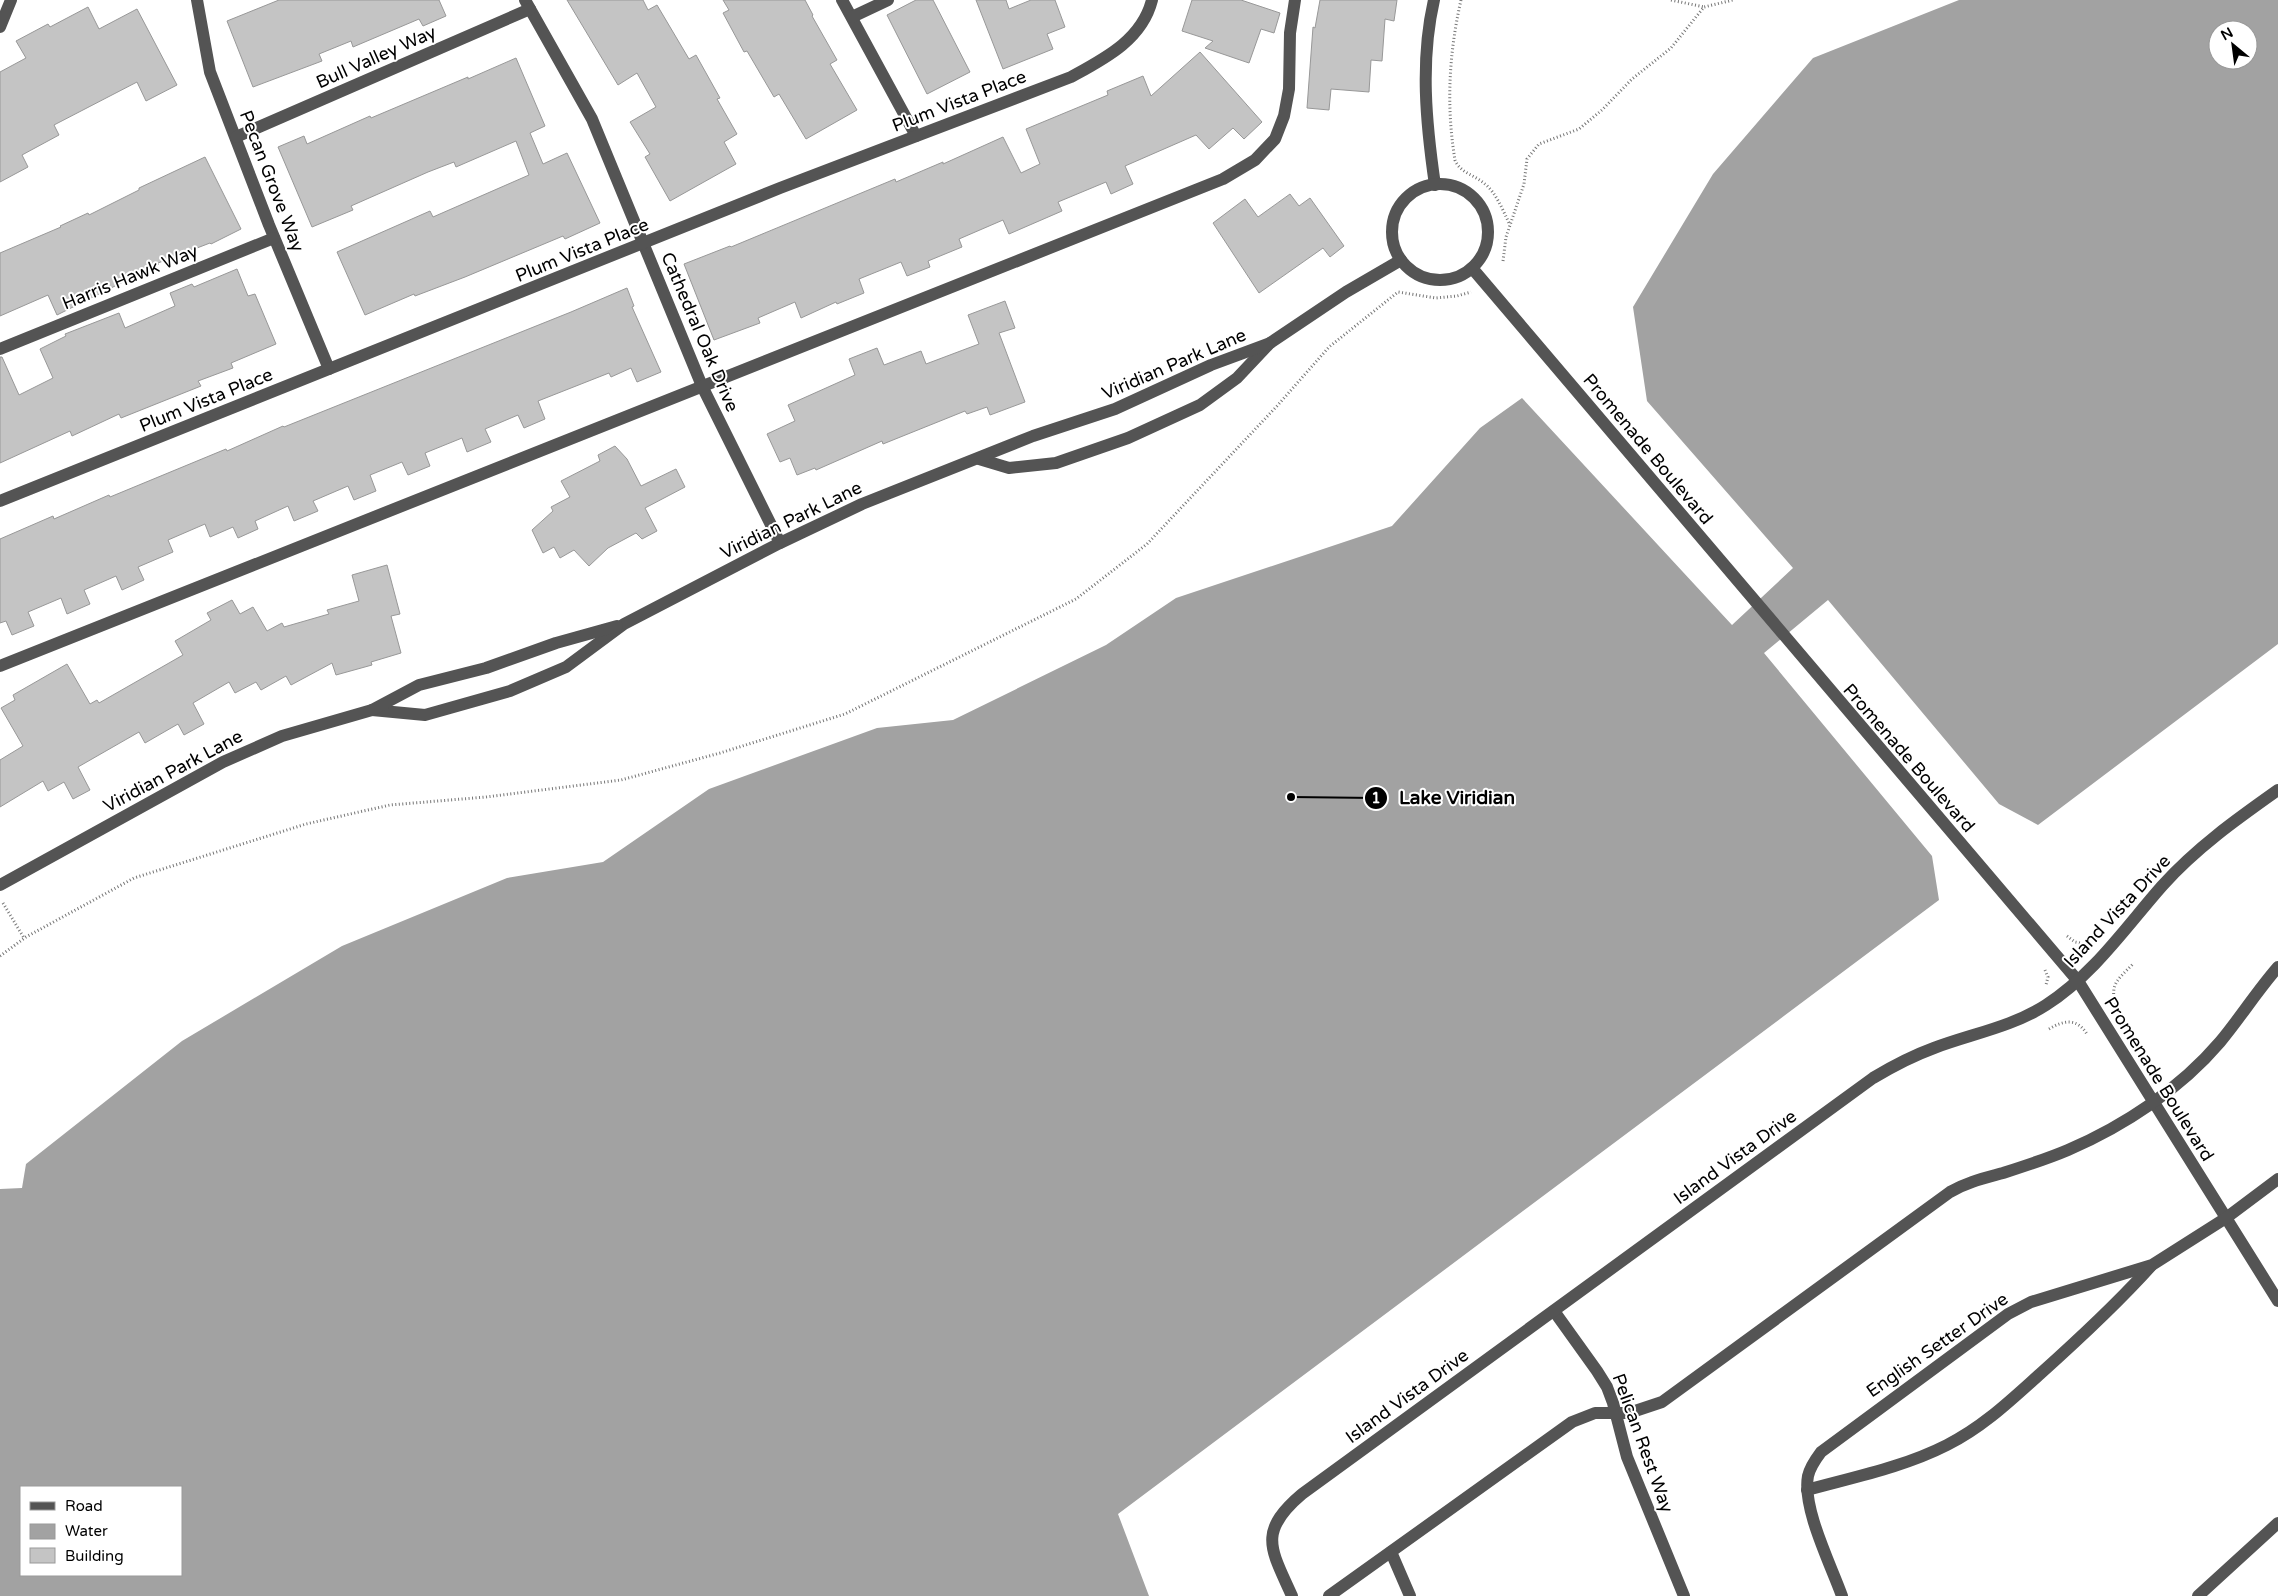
<svg xmlns="http://www.w3.org/2000/svg" width="2278" height="1596" font-family="'Varela Round',sans-serif">
	<style>
		.water { fill: #a2a2a2; fill-rule: evenodd }
		.building { fill: #c4c4c4; stroke: #989898 }
		.lines { fill: none; stroke-linecap: round; stroke-linejoin: round }
		.path { stroke: #767676; stroke-width: 3; stroke-dasharray: 1 2.5; stroke-linecap: butt }
		.minor { stroke: #545454; stroke-width: 12 }
		.labels { text-anchor: middle; dominant-baseline: central; stroke-width: 4; stroke-linejoin: round; paint-order: stroke }
		.street-label { font-size: 18px; fill: #000; stroke: #fff }
		.leader { fill: none; stroke: #000; stroke-width: 2 }
		.callout-dot { fill: #000; stroke: #fff; stroke-width: 2 }
		.mark-label { font-size: 15px; text-anchor: middle; font-weight: bold; fill: #fff }
		.callout-label { font-size: 19px; text-anchor: middle; font-weight: bold; fill: #000; stroke: #fff; stroke-width: 4; stroke-linejoin: round; paint-order: stroke }
	</style>
	<rect width="100%" height="100%" fill="#fff"/>
	<!-- water -->
	<path class="water" d="M1959,0H2278V644L2038,825L1999,804L1828,600L1764,653L1932,856L1939,900L1118,1514L1149,1596H0V1189L22,1188L26,1164L182,1041L342,946L507,878L603,862L709,789L877,728L953,720L1106,645L1176,598L1392,526L1480,428L1522,398L1732,625L1793,568L1647,401L1633,307L1713,174L1813,58ZM2218,30H2248V60H2218ZM21,1487H181V1575H21Z"/>
	<!-- building -->
	<g class="building">
		<path d="M279,0H439L446,16L423,26L419,19L353,47L351,41L319,54L322,61L253,87L227,21Z"/>
		<path d="M567,0H643L648,10L657,5L689,59L696,55L720,98L717,99L737,134L724,142L736,164L670,201L645,157L650,154L630,122L656,107L637,73L618,85Z"/>
		<path d="M723,0H805L813,15L812,16L837,60L830,64L857,110L806,139L779,94L774,97L747,51L744,52L723,13L729,10Z"/>
		<path d="M916,0H933L970,72L927,94L887,15Z"/>
		<path d="M976,0H1006L1009,9L1031,0H1055L1065,27L1047,34L1053,49L1003,69Z"/>
		<path d="M1192,0H1241L1280,13L1274,33L1261,29L1249,63L1205,48L1213,41L1182,31Z"/>
		<path d="M1320,0H1397L1394,21L1385,19L1382,61L1371,60L1369,92L1331,89L1329,110L1307,108L1313,27L1315,28Z"/>
		<path d="M88,7L99,29L137,9L177,85L146,101L137,82L54,125L59,135L22,155L28,167L0,182V72L26,58L16,41L48,24L50,27Z"/>
		<path d="M1200,52L1262,122L1244,139L1233,128L1209,149L1196,135L1125,166L1133,184L1111,194L1106,182L1058,202L1062,211L1009,234L1003,220L959,239L962,247L928,261L930,267L907,276L901,262L859,279L864,293L837,304L836,302L801,318L795,302L758,318L760,323L714,340L684,264L730,246L731,247L895,179L896,182L943,162V164L1003,137L1021,173L1040,164L1026,129L1108,95L1107,91L1143,76L1151,96Z"/>
		<path d="M516,58L545,126L530,133L543,164L567,153L600,223L565,239L563,236L465,277L415,296L414,294L365,315L337,252L430,211L433,217L529,175L516,141L456,167L454,162L428,172L351,206L353,210L312,227L278,147L304,136L307,144L370,116L371,118L468,77V79Z"/>
		<path d="M205,157L241,229L211,244L210,243L158,263L159,264L57,315L48,295L0,316V253L61,227L60,226L88,213L89,215L139,190V188Z"/>
		<path d="M1290,194L1299,206L1310,198L1344,246L1330,257L1323,248L1259,293L1213,223L1245,199L1258,217Z"/>
		<path d="M237,269L248,296L255,294L276,344L231,363L233,368L198,381L201,386L121,418L119,414L72,436L70,431L0,463V357H2L19,395L53,378L40,349L66,336L65,334L119,313L125,328L175,306L170,293L192,284L194,287Z"/>
		<path d="M627,288L634,306L632,307L661,372L637,382L631,368L611,377L609,373L538,401L545,419L524,428L518,415L485,429L491,442L467,452L462,438L425,453L430,466L408,475L402,462L370,475L376,491L354,500L348,486L313,501L318,511L294,521L288,506L255,521L258,529L238,538L233,527L210,537L205,524L168,540L173,552L138,567L144,580L122,590L116,576L84,590L90,604L67,614L61,598L28,612L34,626L12,635L6,621L0,623V539L53,516L54,519L109,495L110,497L226,449L227,451L283,426L284,427L571,312Z"/>
		<path d="M1005,301L1015,328L999,333L1025,402L990,415L987,407L967,414L965,411L883,444L882,441L816,470L815,468L797,475L790,458L780,462L767,434L795,421L788,405L855,375L849,359L877,348L884,365L921,351L926,364L979,344L968,315Z"/>
		<path d="M615,446L627,459L641,486L676,469L685,487L645,508L657,531L642,539L636,533L608,548L589,566L574,550L560,558L554,547L543,553L532,530L553,511L551,507L570,497L561,481L600,461L598,455Z"/>
		<path d="M387,565L400,614L391,616L401,653L371,662L372,665L336,675L332,663L291,685L286,676L261,690L256,682L235,693L229,682L193,703L204,724L184,735L178,724L145,743L139,732L78,767L90,790L73,799L64,782L48,791L43,781L0,807V760L23,746L1,708L15,700L13,695L67,664L90,704L97,700L99,703L183,655L175,641L211,620L207,613L232,600L240,614L253,607L267,631L282,623L284,627L329,614L327,610L359,601L352,575Z"/>
	</g>
	<g class="lines">
		<!-- path -->
		<g class="path">
			<path d="M1461,0C1449,53 1446,106 1455,160C1460,173 1475,175 1485,184C1497,194 1503,211 1510,225"/>
			<path d="M1671,0L1704,7"/>
			<path d="M1503,261L1506,237L1524,184L1527,159L1539,144L1579,129L1602,110L1632,79L1671,48L1704,7L1733,0"/>
			<path d="M3,903L24,938"/>
			<path d="M2067,936L2075,942L2090,945"/>
			<path d="M0,956L26,937L134,878L306,824L390,805L486,797L621,780L720,753L845,714L1076,599L1147,544L1277,406L1329,347L1398,292L1436,298L1457,296L1471,292"/>
			<path d="M2045,970L2048,977L2046,985"/>
			<path d="M2118,1011C2108,986 2116,981 2133,964"/>
			<path d="M2049,1029C2064,1020 2077,1018 2087,1034"/>
		</g>
		<!-- minor -->
		<g class="minor">
			<path d="M197,0L210,72L269,225L329,369"/>
			<path d="M525,0L592,119L702,386L780,543"/>
			<path d="M842,0L916,136"/>
			<path d="M1434,0C1420,61 1426,123 1435,185"/>
			<path d="M852,17L888,0"/>
			<path d="M0,27L11,0"/>
			<path d="M236,137L530,9"/>
			<circle cx="1440" cy="232" r="48"/>
			<path d="M1472,268L2078,981L2278,1301"/>
			<path d="M0,349L274,238"/>
			<path d="M979,459L1009,468L1056,463L1128,438L1200,405L1237,378L1270,343L1346,292L1401,260"/>
			<path d="M0,501L780,188L1071,77C1104,59 1142,40 1152,0"/>
			<path d="M0,666L1223,179L1255,160L1275,139L1284,116L1289,89L1290,33L1295,0"/>
			<path d="M372,710L425,715L510,691L566,667L624,624L780,543L862,504L1033,436L1115,409L1211,365L1270,343"/>
			<path d="M0,885L223,762L282,736L372,710L419,685L486,668L556,643L617,626"/>
			<path d="M1554,1311L1597,1371L1607,1387L1613,1403L1627,1457L1684,1596"/>
			<path d="M1807,1490C1854,1477 1904,1467 1947,1445C1983,1427 2011,1400 2040,1374C2079,1339 2116,1305 2151,1266"/>
			<path d="M1391,1552L1410,1596"/>
			<path d="M1292,1596C1271,1549 1257,1532 1302,1494L1873,1078C1893,1066 1912,1056 1934,1048C1971,1034 2012,1027 2046,1005C2094,974 2125,928 2162,886C2196,848 2237,819 2278,790"/>
			<path d="M1329,1596L1572,1422L1595,1413H1629L1662,1402L1950,1192C1967,1182 1985,1178 2003,1173C2025,1166 2047,1159 2068,1150C2124,1126 2180,1089 2220,1042C2240,1018 2257,991 2278,967"/>
			<path d="M1842,1596C1831,1565 1802,1508 1808,1476C1810,1467 1815,1460 1821,1452L2008,1314L2031,1302L2152,1265L2226,1218L2278,1179"/>
			<path d="M2198,1596L2278,1523"/>
		</g>
	</g>
	<g class="labels">
		<!-- street labels -->
		<g class="street-label">
			<text transform="translate(376 57) rotate(-24)">Bull Valley Way</text>
			<text transform="translate(959 101) rotate(-21)">Plum Vista Place</text>
			<text transform="translate(272 181) rotate(69)">Pecan Grove Way</text>
			<text transform="translate(582 250) rotate(-22)">Plum Vista Place</text>
			<text transform="translate(130 277) rotate(-22)">Harris Hawk Way</text>
			<text transform="translate(700 332) rotate(67)">Cathedral Oak Drive</text>
			<text transform="translate(1174 364) rotate(-23)">Viridian Park Lane</text>
			<text transform="translate(206 400) rotate(-22)">Plum Vista Place</text>
			<text transform="translate(1648 449) rotate(50)">Promenade Boulevard</text>
			<text transform="translate(791 520) rotate(-26)">Viridian Park Lane</text>
			<text transform="translate(1909 758) rotate(49)">Promenade Boulevard</text>
			<text transform="translate(173 771) rotate(-28)">Viridian Park Lane</text>
			<text transform="translate(2117 911) rotate(-47)">Island Vista Drive</text>
			<text transform="translate(2159 1079) rotate(58)">Promenade Boulevard</text>
			<text transform="translate(1735 1157) rotate(-36)">Island Vista Drive</text>
			<text transform="translate(1937 1345) rotate(-35)">English Setter Drive</text>
			<text transform="translate(1407 1396) rotate(-36)">Island Vista Drive</text>
			<text transform="translate(1643 1443) rotate(70)">Pelican Rest Way</text>
		</g>
	</g>
	<!-- callouts -->
	<path class="leader" d="M1291 797L1376 798"/>
	<g class="callout-dot">
		<circle cx="1291" cy="797" r="5"/>
		<circle cx="1376" cy="798" r="12"/>
	</g>
	<g class="mark-label">
		<text x="1376" y="803">1</text>
	</g>
	<g class="callout-label">
		<text x="1457" y="804">Lake Viridian</text>
	</g>
	<!-- legend -->
	<rect x="20" y="1486" width="162" height="90" fill="#ffffff" stroke="#999999"/>
	<rect x="30" y="1502" width="25" height="8" fill="#545454" stroke="#999999"/>
	<text x="65" y="1511" font-size="15" fill="#000000">Road</text>
	<rect x="30" y="1524" width="25" height="15" fill="#a2a2a2" stroke="#999999"/>
	<text x="65" y="1536" font-size="15" fill="#000000">Water</text>
	<rect x="30" y="1548" width="25" height="15" fill="#c4c4c4" stroke="#999999"/>
	<text x="65" y="1561" font-size="15" fill="#000000">Building</text>
	<!-- north arrow -->
	<g transform="translate(2233 45) rotate(331)"><circle r="24" fill="#ffffff" stroke="#999999"/>
	<path d="M0-4L9 19L0 12L-9 19Z" fill="#000000"/>
	<text y="-8" font-size="14" font-weight="bold" text-anchor="middle" fill="#000000">N</text>
	</g>
</svg>
